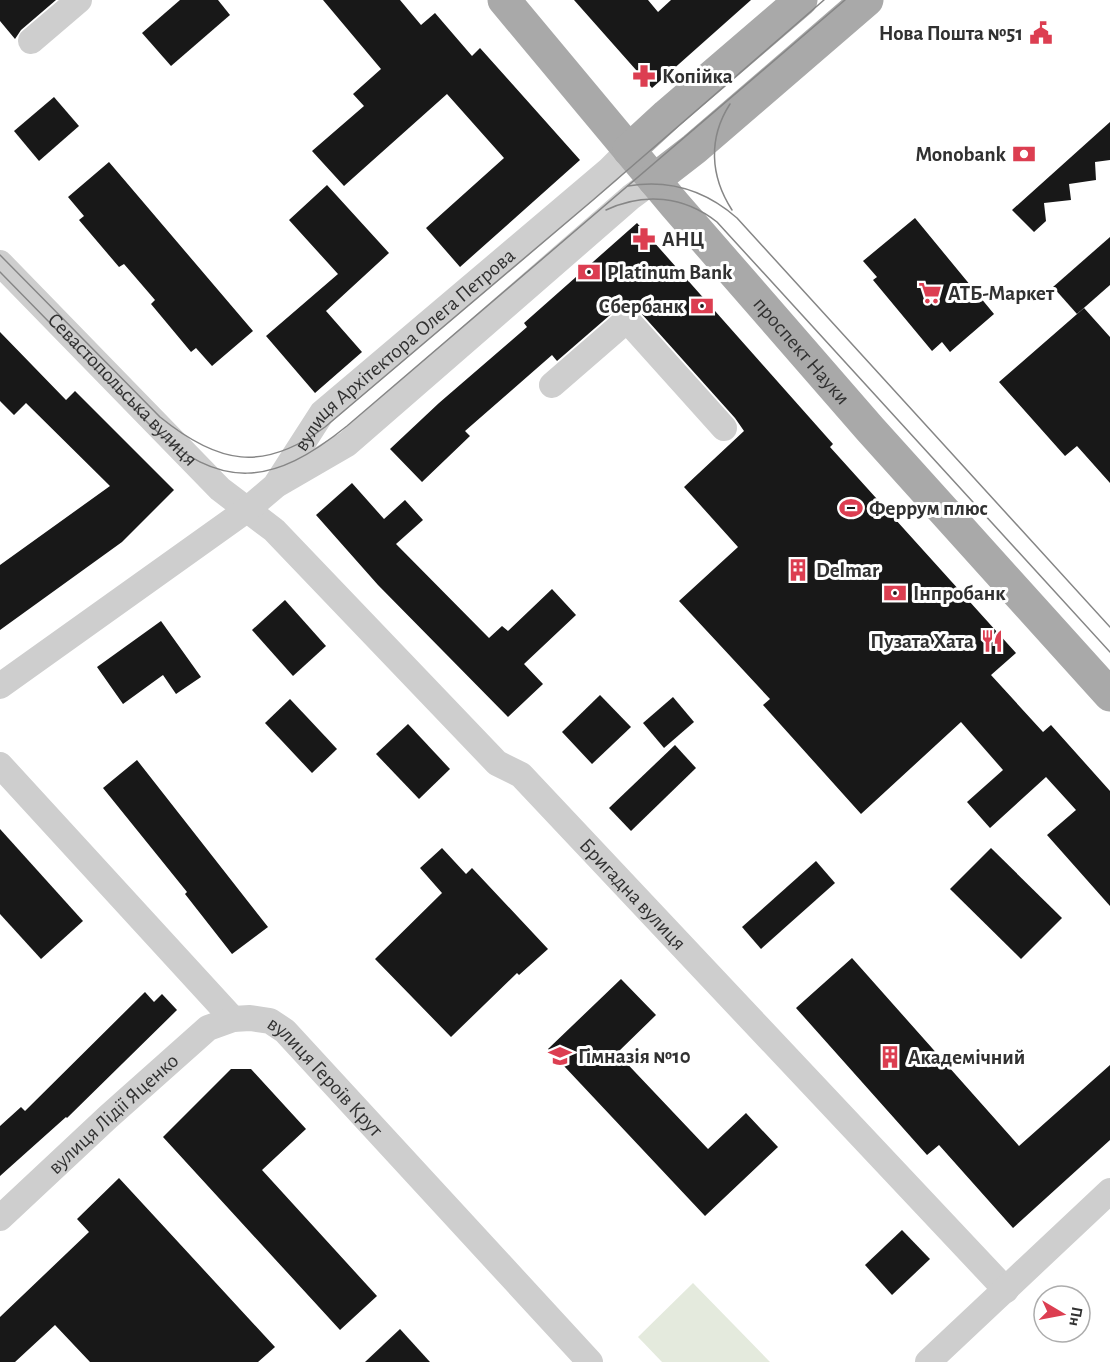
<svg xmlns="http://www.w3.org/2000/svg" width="1110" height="1362" font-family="'Alegreya Sans',sans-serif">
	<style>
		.green { fill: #e4eadd }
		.building { fill: #181818 }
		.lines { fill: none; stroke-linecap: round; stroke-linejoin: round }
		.minor { stroke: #cecece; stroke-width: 26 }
		.primary { stroke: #a9a9a9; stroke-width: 33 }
		.tram { stroke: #868686; stroke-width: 1.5 }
		.labels { text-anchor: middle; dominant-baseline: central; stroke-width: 6; stroke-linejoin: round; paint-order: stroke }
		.poi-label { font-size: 21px; font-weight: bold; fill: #313131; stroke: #fff; text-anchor: start }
		.street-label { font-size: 21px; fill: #313131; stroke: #fff }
	</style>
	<rect width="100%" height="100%" fill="#fff"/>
	<!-- green -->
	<path class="green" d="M693,1283L770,1362H662L638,1337Z"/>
	<!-- building -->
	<g class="building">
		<path d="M0,0H56L21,30L15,39L0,21Z"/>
		<path d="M180,0H218L230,15L171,66L142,33Z"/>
		<path d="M323,0H400L421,25L435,13L472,56L480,48L580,160L460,267L426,228L504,158L447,94L344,186L312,151L364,106L353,94L381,69Z"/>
		<path d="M574,0H648L658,12L671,0H751L652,88Z"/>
		<path d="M54,97L79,126L39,161L14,131Z"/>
		<path d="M1110,122V160L1095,162L1096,180L1069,184L1071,200L1044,203L1046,221L1034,232L1012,210Z"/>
		<path d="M109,162L253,331L212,366L196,348L191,352L151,304L155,300L124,264L119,267L79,220L84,216L68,197Z"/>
		<path d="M327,185L389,253L326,311L362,352L315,393L266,336L338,274L289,220Z"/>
		<path d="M915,218L994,314L950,352L942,342L932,351L873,280L877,277L863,261Z"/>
		<path d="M637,223L833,444L830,447L1016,653L991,675L1043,732L1051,725L1110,791V906L1047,835L1076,810L1046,777L990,828L967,802L1003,770L961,722L861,814L763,705L770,699L679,601L738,547L684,487L744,431L735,418L631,302L617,309L557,361L552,355L465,431L470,436L422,482L390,449L439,403L527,327L524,323Z"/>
		<path d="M1110,237V285L1077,314L1053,287Z"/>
		<path d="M1084,308L1110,337V483L1077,446L1065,456L999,382Z"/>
		<path d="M0,332L66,400L75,391L174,490L122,542L0,630V565L110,486L26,403L14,415L0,401Z"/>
		<path d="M352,483L384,519L405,500L423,520L396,544L489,638L502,626L508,631L552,589L576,615L524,664L543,684L508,717L378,585L316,515Z"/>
		<path d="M285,600L326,646L293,676L252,630Z"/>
		<path d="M161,621L201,677L176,694L163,675L123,704L97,667Z"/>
		<path d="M600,695L631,727L592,764L562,732Z"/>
		<path d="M673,697L694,722L664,748L643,723Z"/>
		<path d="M290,699L337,749L312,773L265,723Z"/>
		<path d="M408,724L450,769L419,799L376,754Z"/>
		<path d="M675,745L696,768L631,831L609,808Z"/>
		<path d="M137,760L268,927L232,954L185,894L187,892L103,788Z"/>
		<path d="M0,829L83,921L41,959L0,914Z"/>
		<path d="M442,848L466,874L472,868L548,949L519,975L517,973L451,1037L375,959L442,893L420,868Z"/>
		<path d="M991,848L1062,918L1021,959L950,889Z"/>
		<path d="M816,861L835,883L761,949L742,927Z"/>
		<path d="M852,958L1019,1146L1110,1065V1140L1013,1228L939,1145L927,1155L796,1008Z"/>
		<path d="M621,979L656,1015L617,1053L708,1149L746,1113L778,1147L705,1216L548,1049Z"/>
		<path d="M145,992L154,1002L162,994L177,1010L67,1118L66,1117L0,1176V1126L21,1107L25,1111Z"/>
		<path d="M231,1069H251L306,1129L262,1170L377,1296L340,1330L163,1137Z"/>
		<path d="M119,1178L275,1347L258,1362H90L55,1325L15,1362H0V1317L89,1232L77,1219Z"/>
		<path d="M902,1230L930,1259L892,1295L865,1265Z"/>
		<path d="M400,1329L430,1362H365Z"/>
	</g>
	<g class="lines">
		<!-- minor -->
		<g class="minor">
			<path d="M31,41L79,0"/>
			<path id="s1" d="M0,263L220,489L274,530L497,763L521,775L1006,1290"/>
			<path d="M552,385L627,320L724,428"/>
			<path d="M278,484L347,444L631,197L654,180"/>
			<path id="s2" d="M0,686L248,509L275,486L322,413L609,170L629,150"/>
			<path d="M0,765L233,1019"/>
			<path id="s3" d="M0,1218L108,1117L208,1028L233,1019L250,1018L270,1021L285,1031L590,1362"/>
			<path d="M928,1362L1110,1191"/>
		</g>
		<!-- primary -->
		<g class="primary">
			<path id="s4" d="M504,0L675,205L870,429L1110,695"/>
			<path d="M629,150L667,115L801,0"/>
			<path d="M654,180L694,149L867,0"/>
		</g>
		<!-- tram -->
		<g class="tram">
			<path d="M730,104C708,138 710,176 732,210"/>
			<path d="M628,186C670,179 705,190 737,218L1110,627"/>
			<path d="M606,210C644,192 684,196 717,222L1110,652"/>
			<path d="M0,255L160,417C218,464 263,473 325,427L593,200L824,0"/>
			<path d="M0,272L150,425C220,492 273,486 347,426L845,0"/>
		</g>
	</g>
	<!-- icons -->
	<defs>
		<g id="civic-bare" transform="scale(1.8)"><path d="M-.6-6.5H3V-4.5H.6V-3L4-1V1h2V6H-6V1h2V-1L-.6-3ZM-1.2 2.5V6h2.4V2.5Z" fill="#dc3e51" stroke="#fff" stroke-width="2.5" paint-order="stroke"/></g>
		<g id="pharmacy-bare" transform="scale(1.8)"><path d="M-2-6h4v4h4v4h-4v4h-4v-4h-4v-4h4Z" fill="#dc3e51" stroke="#fff" stroke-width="2.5" paint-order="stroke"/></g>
		<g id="bank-bare" transform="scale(1.8)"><path d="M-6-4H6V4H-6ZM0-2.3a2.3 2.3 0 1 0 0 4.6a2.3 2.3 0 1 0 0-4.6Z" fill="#dc3e51" stroke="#fff" stroke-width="2.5" paint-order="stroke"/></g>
		<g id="supermarket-bare" transform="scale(1.8)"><path d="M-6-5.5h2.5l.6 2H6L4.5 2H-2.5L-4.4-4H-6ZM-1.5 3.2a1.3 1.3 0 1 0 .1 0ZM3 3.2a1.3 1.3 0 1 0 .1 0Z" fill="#dc3e51" stroke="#fff" stroke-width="2.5" paint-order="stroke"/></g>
		<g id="stadium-bare" transform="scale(1.8)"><path d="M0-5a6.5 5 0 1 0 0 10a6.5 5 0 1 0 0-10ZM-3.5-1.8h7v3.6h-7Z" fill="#dc3e51" stroke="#fff" stroke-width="2.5" paint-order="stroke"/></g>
		<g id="building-bare" transform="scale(1.8)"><path d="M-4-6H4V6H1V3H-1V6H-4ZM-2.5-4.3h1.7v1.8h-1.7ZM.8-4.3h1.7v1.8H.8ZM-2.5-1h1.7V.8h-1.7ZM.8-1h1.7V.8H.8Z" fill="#dc3e51" stroke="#fff" stroke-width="2.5" paint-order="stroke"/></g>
		<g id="restaurant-bare" transform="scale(1.8)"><path d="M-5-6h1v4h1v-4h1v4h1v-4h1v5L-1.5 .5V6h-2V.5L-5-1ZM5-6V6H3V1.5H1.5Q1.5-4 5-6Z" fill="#dc3e51" stroke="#fff" stroke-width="2.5" paint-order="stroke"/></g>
		<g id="school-bare" transform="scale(1.8)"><path d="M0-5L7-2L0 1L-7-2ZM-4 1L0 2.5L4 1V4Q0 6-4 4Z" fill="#dc3e51" stroke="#fff" stroke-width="2.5" paint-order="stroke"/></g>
	</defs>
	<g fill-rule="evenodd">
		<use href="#civic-bare" x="1041" y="33"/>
		<use href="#pharmacy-bare" x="644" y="76"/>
		<use href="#bank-bare" x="1024" y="154"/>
		<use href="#pharmacy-bare" x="644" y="239"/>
		<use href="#bank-bare" x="589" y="272"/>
		<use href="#supermarket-bare" x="930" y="293"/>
		<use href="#bank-bare" x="702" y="306"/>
		<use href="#stadium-bare" x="851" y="508"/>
		<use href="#building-bare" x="798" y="570"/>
		<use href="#bank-bare" x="895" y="593"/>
		<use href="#restaurant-bare" x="992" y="641"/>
		<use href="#school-bare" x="560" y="1056"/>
		<use href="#building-bare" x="890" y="1057"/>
	</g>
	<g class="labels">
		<!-- poi labels -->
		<g class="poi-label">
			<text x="1023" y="33" text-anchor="end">Нова Пошта №51</text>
			<text x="662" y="76">Копійка</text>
			<text x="1006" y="154" text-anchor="end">Monobank</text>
			<text x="662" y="239">АНЦ</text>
			<text x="607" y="272">Platinum Bank</text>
			<text x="948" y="293">АТБ-Маркет</text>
			<text x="684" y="306" text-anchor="end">Сбербанк</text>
			<text x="869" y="508">Феррум плюс</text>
			<text x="816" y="570">Delmar</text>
			<text x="913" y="593">Інпробанк</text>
			<text x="974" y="641" text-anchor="end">Пузата Хата</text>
			<text x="578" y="1056">Гімназія №10</text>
			<text x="908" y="1057">Академічний</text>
		</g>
		<!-- street labels -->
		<g class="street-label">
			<text stroke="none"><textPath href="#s4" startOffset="460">проспект Науки</textPath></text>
			<text stroke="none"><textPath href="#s2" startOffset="530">вулиця Архітектора Олега Петрова</textPath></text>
			<text stroke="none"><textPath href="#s1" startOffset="176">Севастопольська вулиця</textPath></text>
			<text stroke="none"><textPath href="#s1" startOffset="896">Бригадна вулиця</textPath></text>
			<text stroke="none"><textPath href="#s3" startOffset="424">вулиця Героїв Крут</textPath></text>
			<text stroke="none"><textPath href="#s3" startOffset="154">вулиця Лідії Яценко</textPath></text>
		</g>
	</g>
	<!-- north arrow -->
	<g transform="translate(1062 1314) rotate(100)"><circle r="28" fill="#ffffff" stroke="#adadad" stroke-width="1.5"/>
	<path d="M0-4.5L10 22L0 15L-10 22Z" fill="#dc3e51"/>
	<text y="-9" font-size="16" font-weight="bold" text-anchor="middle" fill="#313131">Пн</text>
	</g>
</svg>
